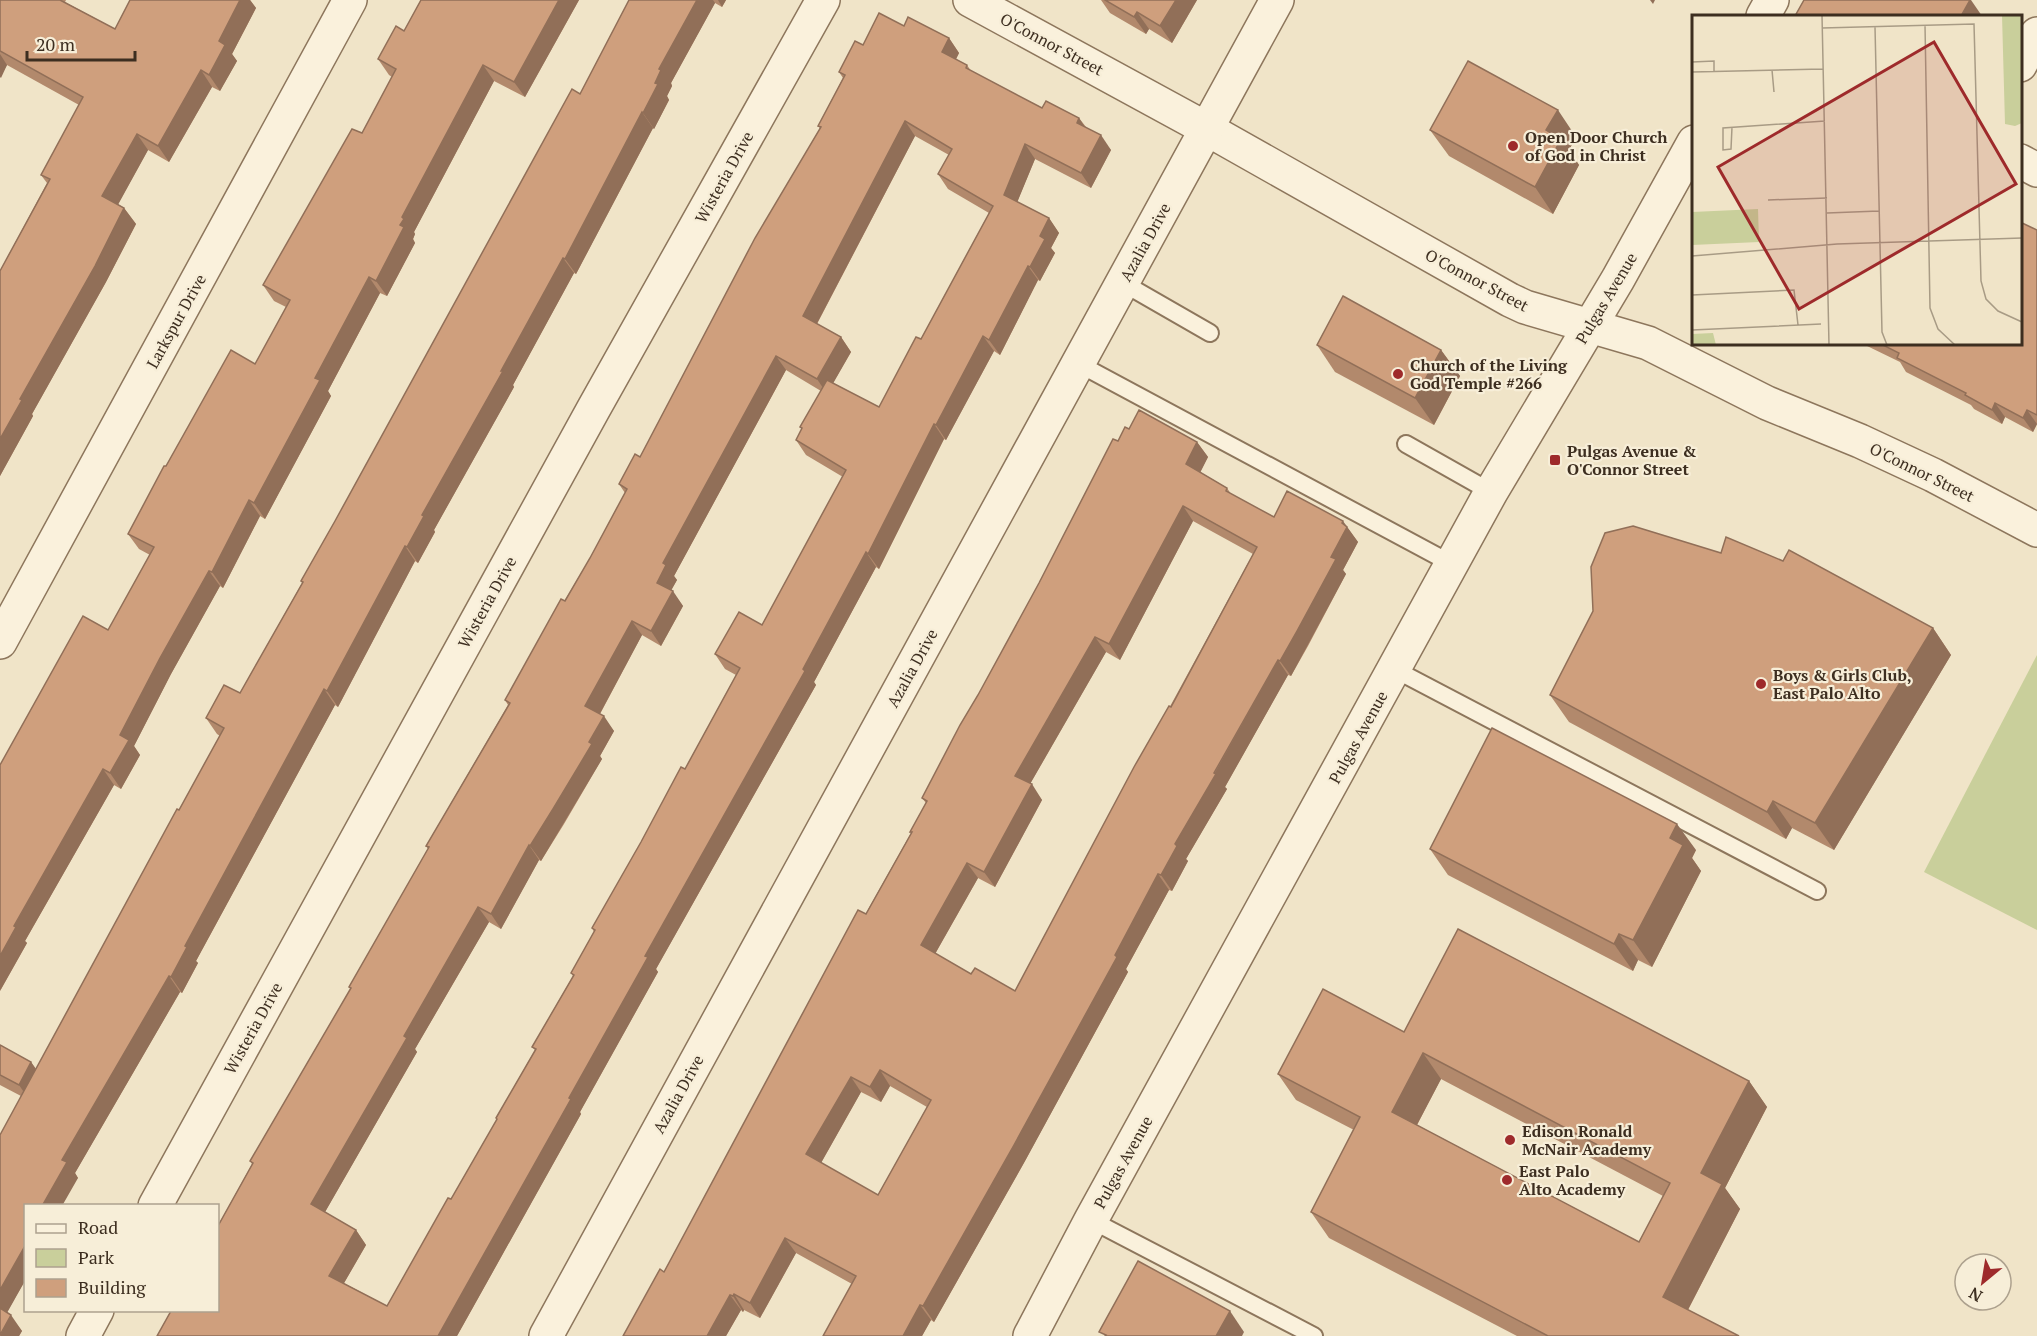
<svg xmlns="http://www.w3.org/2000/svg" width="2037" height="1336" font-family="'PT Serif',serif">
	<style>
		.green { fill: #c9cf9b }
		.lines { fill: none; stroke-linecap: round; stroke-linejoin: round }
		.service-casing { stroke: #8d765c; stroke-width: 20 }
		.minor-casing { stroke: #8d765c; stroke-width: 36 }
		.tertiary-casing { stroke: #8d765c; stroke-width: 36 }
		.service { stroke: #faf1dc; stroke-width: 16 }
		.minor { stroke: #faf1dc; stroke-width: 33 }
		.tertiary { stroke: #faf1dc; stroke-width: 33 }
		.wall { fill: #b2896c; fill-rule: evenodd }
		.shaded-wall { fill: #916f58 }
		.building { fill: #cf9f7d; stroke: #916f58; stroke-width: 1.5; fill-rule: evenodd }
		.poi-dot { fill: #9e2a2b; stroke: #f7eed8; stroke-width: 2 }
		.labels { text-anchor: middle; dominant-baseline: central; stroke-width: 4.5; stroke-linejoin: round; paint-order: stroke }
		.street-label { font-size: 16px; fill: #3d2e20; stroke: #f7eed8 }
		.poi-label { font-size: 16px; font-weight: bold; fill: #3d2e20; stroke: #f7eed8; text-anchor: start }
		.inset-road { fill: none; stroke: #a89b85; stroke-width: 1.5 }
		.view { fill: #9e2a2b; fill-opacity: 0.15; stroke: #9e2a2b; stroke-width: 3 }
		.inset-edge { fill: none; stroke: #3d2e20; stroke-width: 3 }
	</style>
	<rect width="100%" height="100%" fill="#f0e4c8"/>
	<!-- green -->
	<path class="green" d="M2037,655V930L1924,872Z"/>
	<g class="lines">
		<!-- service casing -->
		<g class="service-casing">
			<g id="service">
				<path d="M1123,283L1210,333"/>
				<path d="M1079,364L1452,564"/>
				<path d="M1406,444L1491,492"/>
				<path d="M1394,669L1817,891"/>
				<path d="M1091,1220L1314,1336"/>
			</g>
		</g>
		<!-- minor casing -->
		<g class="minor-casing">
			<g id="minor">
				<path d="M970,0L1207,129L1510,300L1525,307L1648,343L1767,403L1860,441L1933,475L2037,530"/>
				<path d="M2020,65L2037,34"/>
				<path d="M2020,161L2037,170"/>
				<path d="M0,642L350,0"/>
				<path d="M155,1206L594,408L823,0"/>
				<path d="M83,1336L97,1310"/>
				<path d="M546,1336L1277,0"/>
			</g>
		</g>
		<!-- tertiary casing -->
		<g class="tertiary-casing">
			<g id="tertiary">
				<path d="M1763,16L1772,0"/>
				<path d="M1030,1336L1091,1220L1491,492L1618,279L1694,142"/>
			</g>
		</g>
		<!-- service -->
		<use href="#service" class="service"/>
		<!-- minor -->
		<use href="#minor" class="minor"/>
		<!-- tertiary -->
		<use href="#tertiary" class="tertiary"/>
	</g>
	<!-- wall -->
	<g class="wall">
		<path d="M0,0H66L65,2L115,29L130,0H250L256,8L232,54L237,61L220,91L212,87L169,162L148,150L118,204L124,208L136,224L106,282L32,414L33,416L0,476V271L47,183L41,175L79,105L7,65L0,77Z"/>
		<path d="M421,0H579L525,97L494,81L414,232L415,234L413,239L415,243L387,296L380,293L328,391L331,396L265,519L260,516L223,588L220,586L171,674L134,746L140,755L121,789L114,785L25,941L27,943L0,991L150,555L139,549L128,534L166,466L255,364L286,307L274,301L263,285L362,133L392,77L389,75L378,59L404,31Z"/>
		<path d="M629,0H726L722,7L715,3L671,83L672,86L667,96L669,100L654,129L653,128L576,274L574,273L513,385L514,387L434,530L435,532L418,563L415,561L338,707L335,705L196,961L198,963L182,993L180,992L75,1173L78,1178L26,1206V1279L7,1312L22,1331L19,1336H0L21,1096L0,1085V1045L31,1062L36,1069L220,736L217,734L206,718L240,693L302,583L301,581L580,94Z"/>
		<path d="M1101,0H1197L1172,43L1149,29L1146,34L1110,13Z"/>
		<path d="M904,26L949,38L959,53L956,59L967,65L971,71L1042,108L1079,118L1086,127L1111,150L1091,188L1035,159L1017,202L1049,218L1059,233L1051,248L1055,253L1040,281L1038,280L1000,355L994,351L946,440L944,439L879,569L876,567L814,682L816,685L656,969L658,972L580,1112L581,1114L457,1336H157L252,1164L250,1161L351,989L349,987L428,849L426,846L508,705L505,700L590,558L625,493L619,484L640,457L820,128L818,126L843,78L839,72L863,45ZM915,136L949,155L938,174L948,189L989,213L921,339L879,407L833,383L851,352L841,337L817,324ZM786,370L821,391L800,427L802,429L796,440L806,455L843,477L762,625L715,654L725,669L736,675L685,769L592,928L594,932L571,973L573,976L532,1047L535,1050L496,1118L497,1120L451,1199L387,1306L344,1283L366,1245L356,1230L325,1212L417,1052L415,1049L489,922L501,929L539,860L541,861L564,824L602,759L600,756L614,731L600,714L642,635L661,646L683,606L671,590L677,580L674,576Z"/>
		<path d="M1430,130L1576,137L1569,150L1579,165L1553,214L1449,156Z"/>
		<path d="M2037,230V424L2033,432L2005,417L2002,424L1974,409L1971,405L1906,372L1900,362L1863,344H2020Z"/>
		<path d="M1317,345L1441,350L1460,376L1434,425L1335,372Z"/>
		<path d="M1129,429L1197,442L1208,457L1200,472L1227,488L1231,494L1274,517L1346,526L1358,542L1343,570L1346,574L1308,646L1291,676L1288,675L1225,787L1227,789L1186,859L1188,861L1172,891L1169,890L1126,969L1128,972L1025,1161L934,1322L931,1320L922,1336H823L852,1284L796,1253L760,1318L744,1310L743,1312L741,1310L726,1336H623L664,1272L911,833L910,832L926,803L922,798L1118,441ZM1193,521L1253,554L1015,991L971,974L935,954L978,878L995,887L1042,800L1030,784L1106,652L1120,660ZM890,1086L927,1107L878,1195L821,1163L861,1092L881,1102Z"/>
		<path d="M1933,628L1951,655L1834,850L1792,828L1786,839L1569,722L1550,695Z"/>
		<path d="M1430,849L1696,850L1692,858L1701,871L1652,967L1638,960L1633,971L1448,875Z"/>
		<path d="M1404,1032L1749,1081L1767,1107L1725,1188L1740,1209L1688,1310L1739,1336H1517L1329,1238L1311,1212L1354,1130L1296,1100L1278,1074ZM1441,1079L1663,1196L1639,1242L1417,1125Z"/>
	</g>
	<!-- shaded-wall -->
	<g class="shaded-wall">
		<path d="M240,0H250L256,8L232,54L237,61L220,91L209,75L219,41Z"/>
		<path d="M559,0H579L525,97L514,82Z"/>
		<path d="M697,0H713L715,3L671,83L672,86L667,96L669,100L654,129L643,113L659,69Z"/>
		<path d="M718,0H726L722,7Z"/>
		<path d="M1176,0H1197L1172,43L1160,26Z"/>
		<path d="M1650,0H1655L1653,4Z"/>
		<path d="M1970,0H1971L1982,16H1961Z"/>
		<path d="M1137,12L1149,29L1146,34L1134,17Z"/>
		<path d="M949,38L959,53L952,67L942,52Z"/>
		<path d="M0,54L7,65L1,78L0,77Z"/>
		<path d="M483,65L494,81L414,232L415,234L413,239L415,243L387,296L376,281L400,225L402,217Z"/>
		<path d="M201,70L212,87L169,162L158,146Z"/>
		<path d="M1558,110L1576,137L1569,150L1579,165L1553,214L1535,187L1546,130Z"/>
		<path d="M642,112L653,128L576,274L565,259Z"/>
		<path d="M1079,118L1089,133L1077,123Z"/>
		<path d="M905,121L915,136L813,331L803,316Z"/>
		<path d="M137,134L148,150L114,212L102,196Z"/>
		<path d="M1101,135L1111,150L1091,188L1081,173Z"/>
		<path d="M1025,144L1035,159L1014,210L1004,195Z"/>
		<path d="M124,208L136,224L106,282L32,414L33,416L0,476V439L20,399Z"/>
		<path d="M1049,218L1059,233L1051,248L1055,253L1040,281L1030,267L1040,236Z"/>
		<path d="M563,258L574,273L513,385L514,387L434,530L435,532L418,563L407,547L422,515Z"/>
		<path d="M1028,266L1038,280L1000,355L989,340Z"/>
		<path d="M369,277L380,293L328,391L331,396L265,519L254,503L315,378Z"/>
		<path d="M983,336L994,351L946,440L936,425Z"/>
		<path d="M841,337L851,352L827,394L817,379Z"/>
		<path d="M1441,350L1460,376L1434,425L1415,398Z"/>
		<path d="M776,356L786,370L674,576L677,580L667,598L657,583L663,563Z"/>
		<path d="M1995,403L2005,417L2002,424L1992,410Z"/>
		<path d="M2027,410L2037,424L2033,432L2023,418Z"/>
		<path d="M934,424L944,439L879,569L868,554Z"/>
		<path d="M1197,442L1208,457L1197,479L1186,464Z"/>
		<path d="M249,500L260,516L223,588L212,572Z"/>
		<path d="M1183,506L1193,521L1120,660L1109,644Z"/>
		<path d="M1343,521L1358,542L1343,570L1346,574L1291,676L1280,661L1331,557Z"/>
		<path d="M405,546L415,561L338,707L327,691Z"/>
		<path d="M866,552L876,567L814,682L816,685L656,969L658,972L580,1112L581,1114L457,1336H438L569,1098L645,956L803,669Z"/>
		<path d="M209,571L220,586L171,674L134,746L140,755L121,789L110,773L120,735L160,658Z"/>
		<path d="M673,591L683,606L661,646L651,631Z"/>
		<path d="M632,621L642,635L596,721L585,706Z"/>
		<path d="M1933,628L1951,655L1834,850L1815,823Z"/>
		<path d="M1095,637L1106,652L1026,791L1015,776Z"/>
		<path d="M1278,660L1288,675L1225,787L1227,789L1186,859L1188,861L1172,891L1161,875L1175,844Z"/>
		<path d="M324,689L335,705L196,961L198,963L182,993L171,977L185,946Z"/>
		<path d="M604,716L614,731L600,756L602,759L541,861L530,846Z"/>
		<path d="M103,769L114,785L25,941L27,943L0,991V956L14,926Z"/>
		<path d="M1032,784L1042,800L995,887L984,872Z"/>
		<path d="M1773,801L1792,828L1786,839L1767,812Z"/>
		<path d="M1677,824L1696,850L1692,858L1701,871L1652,967L1633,940L1670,838Z"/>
		<path d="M529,845L539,860L501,929L491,914Z"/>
		<path d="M967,863L978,878L931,961L921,945Z"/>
		<path d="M1158,874L1169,890L1126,969L1128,972L1025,1161L934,1322L923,1306Z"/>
		<path d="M478,907L489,922L415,1049L417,1052L321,1219L311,1204L404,1036Z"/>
		<path d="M1619,934L1638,960L1633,971L1614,944Z"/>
		<path d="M169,976L180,992L75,1173L78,1178L62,1206H42L62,1160Z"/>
		<path d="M1423,1053L1441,1079L1410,1138L1392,1112Z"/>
		<path d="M31,1062L42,1078L30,1101L19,1085Z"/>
		<path d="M880,1070L890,1086L881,1102L870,1087Z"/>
		<path d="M851,1077L861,1092L817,1170L806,1154Z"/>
		<path d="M1749,1081L1767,1107L1725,1188L1740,1209L1681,1323L1663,1297L1701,1173Z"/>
		<path d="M356,1230L366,1245L340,1290L329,1276Z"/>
		<path d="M785,1238L796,1253L760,1318L750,1303Z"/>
		<path d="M26,1244V1279L3,1320L0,1315V1290Z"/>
		<path d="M734,1294L744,1310L743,1312L733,1296Z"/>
		<path d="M730,1295L741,1310L726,1336H707Z"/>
		<path d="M920,1305L931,1320L922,1336H903Z"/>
		<path d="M1230,1311L1244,1332L1242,1336H1216Z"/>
		<path d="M11,1315L22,1331L19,1336H0Z"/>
	</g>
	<!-- building -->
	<g class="building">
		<path d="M0,0H60L115,29L130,0H240L219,41L225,45L209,75L201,70L158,146L137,134L102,196L124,208L95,266L20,399L22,400L0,439V271L50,179L41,175L83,97L0,51Z"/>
		<path d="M421,0H559L514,82L483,65L402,217L404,219L400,225L404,227L376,281L369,277L315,378L320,380L254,503L249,500L212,572L209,571L160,658L120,735L129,740L110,773L103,769L14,926L16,927L0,956V765L83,616L108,630L154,547L128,534L164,466H166L231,350L255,364L290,300L263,285L352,129L362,133L396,69L378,59L396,26L404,31Z"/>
		<path d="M629,0H697L659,69L661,70L655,83L658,84L643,113L642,112L565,259L563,258L501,371H503L422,515L424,516L407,547L405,546L327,691L324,689L185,946L187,947L171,977L169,976L62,1160L67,1162L42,1206H26V1244L0,1290V1135L177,809L179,810L224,728L206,718L224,685L240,693L303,582L301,581L335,521L572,89L580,94Z"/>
		<path d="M1105,0H1176L1160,26L1137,12L1134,17Z"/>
		<path d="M1804,0H1970L1961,16H1795Z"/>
		<path d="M879,13L904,26L908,17L949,38L942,52L967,65L966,68L1042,108L1046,101L1079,118L1077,123L1101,135L1081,173L1025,144L1004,195L1049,218L1040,236L1045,239L1030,267L1028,266L989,340L983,336L936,425L934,424L868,554L866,552L803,669L805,671L645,956L648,957L569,1098L571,1099L438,1336H157L171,1311H218V1226L253,1163L250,1161L351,988L349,987L429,847L426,846L510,703L505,700L561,599L565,601L590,558L627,489L619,484L635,454L640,457L755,238L821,127L818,126L845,75L839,72L855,41L863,45ZM905,121L952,149L938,174L993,206L921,339L916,337L879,407L827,380L800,427L802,428L796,440L846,470L762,625L739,612L715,654L740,668L685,769L681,767L641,842L592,928L595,930L571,973L574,975L532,1047L536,1049L496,1118L497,1119L451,1199L448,1198L387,1306L329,1276L356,1230L311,1204L407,1038L404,1036L478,907L491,914L529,845L530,846L553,809L592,744L589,742L604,716L585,706L632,621L651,631L673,591L657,583L666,565L663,563L776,356L817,379L841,337L803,316Z"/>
		<path d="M1468,61L1558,110L1546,130L1561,139L1535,187L1430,130Z"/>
		<path d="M2020,222L2037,230V415L2027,410L2023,418L1995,403L1992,410L1965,395L1966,393L1897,358L1899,353L1881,344H2020Z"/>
		<path d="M1343,296L1441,350L1415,398L1317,345Z"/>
		<path d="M1139,410L1197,442L1186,464L1227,488L1226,491L1274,517L1287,491L1343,521L1342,523L1347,527L1331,557L1336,559L1297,631L1280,661L1278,660L1214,773L1216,774L1175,844L1177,846L1161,875L1158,874L1115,955L1117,957L1014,1145L923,1306L920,1305L903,1336H823L856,1276L785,1238L750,1303L734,1294L733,1296L730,1295L707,1336H623L660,1269L664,1272L858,910L866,914L912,832H910L927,801L922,798L960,725L978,695L1039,583L1113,439L1118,441L1125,427L1129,429ZM1183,506L1257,547L1171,707L1169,706L1134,767L1015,991L975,968L971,974L921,945L967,863L984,872L1032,784L1015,776L1095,637L1109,644ZM880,1070L931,1100L878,1195L806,1154L851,1077L870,1087Z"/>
		<path d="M1633,526L1721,553L1726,537L1783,561L1789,550L1933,628L1815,823L1773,801L1767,812L1550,695L1593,611L1591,567L1605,533Z"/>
		<path d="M1492,728L1677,824L1670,838L1683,845L1633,940L1619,934L1614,944L1430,849Z"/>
		<path d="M1458,929L1749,1081L1701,1173L1722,1184L1663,1297L1739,1336H1548L1311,1212L1360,1117L1278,1074L1323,989L1404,1032ZM1423,1053L1670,1183L1639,1242L1392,1112Z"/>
		<path d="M0,1045L31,1062L19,1085L0,1075Z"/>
		<path d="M1138,1261L1230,1311L1216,1336H1105L1106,1335L1099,1332Z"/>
		<path d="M0,1308L11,1315L0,1335Z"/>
	</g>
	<!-- markers -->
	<g class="poi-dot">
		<circle cx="1513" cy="146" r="6"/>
		<circle cx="1398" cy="374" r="6"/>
		<rect x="1549" y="454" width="12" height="12" rx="3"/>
		<circle cx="1761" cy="684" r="6"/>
		<circle cx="1510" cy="1140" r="6"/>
		<circle cx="1507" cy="1180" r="6"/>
	</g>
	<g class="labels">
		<!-- street labels -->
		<g class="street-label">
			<text transform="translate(1052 44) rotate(28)">O'Connor Street</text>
			<text transform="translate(724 177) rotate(-61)">Wisteria Drive</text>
			<text transform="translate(1145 242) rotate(-61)">Azalia Drive</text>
			<text transform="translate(1477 280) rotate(28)">O'Connor Street</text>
			<text transform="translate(1606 298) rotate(-59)">Pulgas Avenue</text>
			<text transform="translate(176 321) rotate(-61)">Larkspur Drive</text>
			<text transform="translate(1922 472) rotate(26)">O'Connor Street</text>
			<text transform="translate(487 602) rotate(-61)">Wisteria Drive</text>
			<text transform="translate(912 668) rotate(-61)">Azalia Drive</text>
			<text transform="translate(1358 737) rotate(-61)">Pulgas Avenue</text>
			<text transform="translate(253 1028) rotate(-61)">Wisteria Drive</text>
			<text transform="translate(678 1094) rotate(-61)">Azalia Drive</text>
			<text transform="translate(1123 1162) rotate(-61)">Pulgas Avenue</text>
		</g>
		<!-- poi labels -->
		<g class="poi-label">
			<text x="1525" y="137">Open Door Church<tspan x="1525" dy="18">of God in Christ</tspan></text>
			<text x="1410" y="365">Church of the Living<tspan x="1410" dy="18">God Temple #266</tspan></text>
			<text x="1567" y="451">Pulgas Avenue &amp;<tspan x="1567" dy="18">O'Connor Street</tspan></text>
			<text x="1773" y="675">Boys &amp; Girls Club,<tspan x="1773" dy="18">East Palo Alto</tspan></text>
			<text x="1522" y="1131">Edison Ronald<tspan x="1522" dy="18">McNair Academy</tspan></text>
			<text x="1519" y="1171">East Palo<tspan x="1519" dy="18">Alto Academy</tspan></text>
		</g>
	</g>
	<!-- overview -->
	<g transform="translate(1692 15)">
		<rect width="330" height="330" fill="#f0e4c8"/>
		<path d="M330,0V108L323,111L313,109L310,0ZM66,194L67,227L0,230V197ZM21,318L24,330H0V319Z" fill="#c9cf9b"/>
		<path class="inset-road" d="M130,0L137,330M233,10L238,293L246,314L263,330M183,12L190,317L195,330M130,13L282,9L289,266L294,284L306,296L330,307M0,47L22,46V56M80,55L82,77M0,57L131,54M40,112L39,134L31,135V113L133,106M76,185L135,183M135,198L187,196M0,241L145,229L330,223M0,280L102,275L106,310M0,315L129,309"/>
		<path class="view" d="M242,27L324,169L107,294L26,152Z"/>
		<rect width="330" height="330" class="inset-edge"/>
	</g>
	<!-- legend -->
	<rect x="24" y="1204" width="195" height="108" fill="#f7eed8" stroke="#ada18e" stroke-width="1.5"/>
	<rect x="36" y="1224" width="30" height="9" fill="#faf1dc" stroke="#ada18e" stroke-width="1.5"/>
	<text x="78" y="1234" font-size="18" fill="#3d2e20">Road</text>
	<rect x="36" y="1249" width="30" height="18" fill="#c9cf9b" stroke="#ada18e" stroke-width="1.5"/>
	<text x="78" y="1264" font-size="18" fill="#3d2e20">Park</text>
	<rect x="36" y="1279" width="30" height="18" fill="#cf9f7d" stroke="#ada18e" stroke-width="1.5"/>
	<text x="78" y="1294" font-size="18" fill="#3d2e20">Building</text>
	<!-- north arrow -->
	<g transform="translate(1983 1282) rotate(210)"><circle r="28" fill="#f7eed8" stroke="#ada18e" stroke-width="1.5"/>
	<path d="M0-4.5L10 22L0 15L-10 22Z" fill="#9e2a2b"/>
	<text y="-9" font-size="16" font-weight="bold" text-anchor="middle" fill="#3d2e20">N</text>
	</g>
	<!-- scale -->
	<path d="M27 51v9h108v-9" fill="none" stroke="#3d2e20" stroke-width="3"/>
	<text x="36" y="51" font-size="18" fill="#3d2e20" stroke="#f7eed8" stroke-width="4.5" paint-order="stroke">20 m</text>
</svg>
